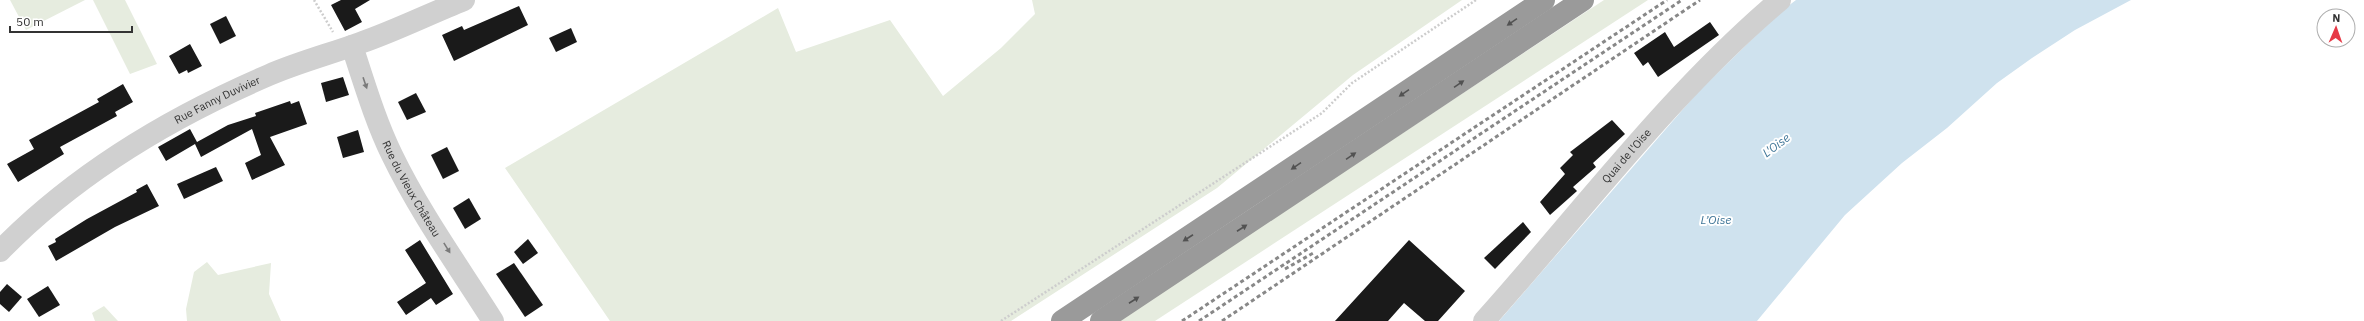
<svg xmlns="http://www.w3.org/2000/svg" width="2364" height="321" font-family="'IBM Plex Sans',sans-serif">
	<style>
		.green { fill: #e6ecdf }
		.water { fill: #cfe2ee }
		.building { fill: #1a1a1a }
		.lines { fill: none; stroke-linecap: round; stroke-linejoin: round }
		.path { stroke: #cdcdcd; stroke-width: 2.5; stroke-dasharray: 2 2; stroke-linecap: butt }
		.minor { stroke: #d0d0d0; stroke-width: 22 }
		.highway { stroke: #9a9a9a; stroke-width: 22 }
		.rail { stroke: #888; stroke-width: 3; stroke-dasharray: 4 3; stroke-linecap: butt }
		.oneway { fill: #525252 }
		.oneway2 { fill: #7a7a7a }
		.labels { text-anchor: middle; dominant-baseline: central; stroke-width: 4; stroke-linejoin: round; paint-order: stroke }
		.street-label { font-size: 11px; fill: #333; stroke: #fff }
		.water-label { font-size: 12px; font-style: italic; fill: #3f7597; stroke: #fff }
	</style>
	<rect width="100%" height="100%" fill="#fff"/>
	<!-- green -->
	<g class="green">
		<path d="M10,0H85L26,30Z"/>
		<path d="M93,0H125L157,64L130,74Z"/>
		<path d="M1032,0H1462L1353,75L1217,188L1011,321H610L505,168L778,8L796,52L890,20L943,96L1001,48L1035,14Z"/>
		<path d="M1604,0H1648L1155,321H1118Z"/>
		<path d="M207,262L218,275L271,263L269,294L281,321H187L186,309L194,272Z"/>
		<path d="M104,306L118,321H95L92,313Z"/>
	</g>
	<!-- water -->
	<path class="water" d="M1796,0H2131L2075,30L2032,58L1997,83L1947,128L1902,163L1845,215L1757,321H1499L1698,92L1779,13Z"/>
	<!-- building -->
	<g class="building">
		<path d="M341,0H370L355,9L362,22L345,31L331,5Z"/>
		<path d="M519,6L528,25L454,61L442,35L462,26L464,30Z"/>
		<path d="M226,16L236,36L220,44L210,24Z"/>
		<path d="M1710,22L1719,35L1658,77L1648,62L1643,66L1634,53L1665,32L1674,47Z"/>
		<path d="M571,28L577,42L556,52L549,38Z"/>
		<path d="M190,44L202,66L188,73L187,70L179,74L169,56Z"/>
		<path d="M343,77L349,95L326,102L321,83Z"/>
		<path d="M123,84L133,102L115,112L117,116L60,147L64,154L18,182L7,164L34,149L29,140L99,102L97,99Z"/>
		<path d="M416,93L426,112L407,120L398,102Z"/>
		<path d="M290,101L291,104L299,101L307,124L270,137L285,165L252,180L245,163L261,155L252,129L201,157L195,144L166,161L158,147L190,129L197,142L228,125L256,116L255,113Z"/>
		<path d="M1612,120L1625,134L1593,163L1596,167L1573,187L1577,191L1550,215L1540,202L1565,174L1560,168L1573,155L1570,152Z"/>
		<path d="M358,130L364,152L343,158L337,137Z"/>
		<path d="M447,147L459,171L443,179L431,155Z"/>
		<path d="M216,167L223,181L184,199L177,184Z"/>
		<path d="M147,184L159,206L115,227L56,261L48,246L56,242L55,239L87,219L137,192L136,190Z"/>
		<path d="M469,198L481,219L465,229L453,208Z"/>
		<path d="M1523,222L1531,232L1495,269L1484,258Z"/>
		<path d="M528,239L538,253L523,264L514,252Z"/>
		<path d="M420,240L453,294L436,305L431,298L406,315L397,302L426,283L405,250Z"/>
		<path d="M1409,240L1465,291L1438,321H1425L1404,303L1388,321H1335Z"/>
		<path d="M514,263L543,305L525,317L496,274Z"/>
		<path d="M7,284L22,297L9,312L0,304V292Z"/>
		<path d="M48,286L60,305L39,317L27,299Z"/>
	</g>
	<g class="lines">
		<!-- path -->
		<g class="path">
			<path d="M314,0L333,32"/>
			<path d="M1001,321L1322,113L1352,83L1476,0"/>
		</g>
		<!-- minor -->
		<g class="minor">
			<path id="s1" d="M352,46C364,82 375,120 392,155C420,213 459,267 493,321"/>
			<path id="s2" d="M0,251C75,174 171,117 269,75C299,62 330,54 360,43C395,31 429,14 464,0"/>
			<path id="s3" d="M1484,321C1581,213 1669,94 1780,0"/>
		</g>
		<!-- highway -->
		<g class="highway">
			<path d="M1062,321L1544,0"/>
			<path d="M1101,321L1583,0"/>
		</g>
		<!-- rail -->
		<g class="rail">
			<path d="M1285,269L1315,252"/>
			<path d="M1182,321L1667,0"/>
			<path d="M1199,321L1682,0"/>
			<path d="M1222,321L1700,0"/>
		</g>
	</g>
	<!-- one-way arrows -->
	<defs><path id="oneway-solid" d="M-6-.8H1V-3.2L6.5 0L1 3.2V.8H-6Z"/></defs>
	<g class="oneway">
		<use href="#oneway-solid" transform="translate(1512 22) rotate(146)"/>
		<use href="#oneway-solid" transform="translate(1459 84) rotate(-34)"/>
		<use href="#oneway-solid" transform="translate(1404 93) rotate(146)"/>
		<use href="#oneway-solid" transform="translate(1351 156) rotate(-34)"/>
		<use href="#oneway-solid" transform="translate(1296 166) rotate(146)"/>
		<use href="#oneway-solid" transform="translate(1242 228) rotate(-33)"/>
		<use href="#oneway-solid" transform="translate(1188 238) rotate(147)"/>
		<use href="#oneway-solid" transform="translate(1134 300) rotate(-33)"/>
	</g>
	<g class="oneway2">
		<use href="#oneway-solid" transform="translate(365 83) rotate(71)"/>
		<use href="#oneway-solid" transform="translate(447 248) rotate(58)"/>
	</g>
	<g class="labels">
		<!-- street labels -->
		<g class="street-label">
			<text stroke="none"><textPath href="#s2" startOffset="266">Rue Fanny Duvivier</textPath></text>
			<text stroke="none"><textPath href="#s3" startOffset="218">Quai de l'Oise</textPath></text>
			<text stroke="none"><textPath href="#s1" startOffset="155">Rue du Vieux Château</textPath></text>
		</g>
		<!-- water labels -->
		<g class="water-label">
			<text transform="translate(1776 145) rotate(-37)">L'Oise</text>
			<text x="1716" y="219">L’Oise</text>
		</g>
	</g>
	<!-- north arrow -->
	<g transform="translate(2336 28) rotate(2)"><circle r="19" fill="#ffffff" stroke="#adadad"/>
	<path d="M0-3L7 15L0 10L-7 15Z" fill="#e63946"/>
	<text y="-6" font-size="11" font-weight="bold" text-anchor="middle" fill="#333333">N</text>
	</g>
	<!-- scale -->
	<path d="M10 26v6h122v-6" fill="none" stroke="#333333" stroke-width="2"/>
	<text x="16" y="26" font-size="12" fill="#333333" stroke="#ffffff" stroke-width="3" paint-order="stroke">50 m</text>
</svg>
